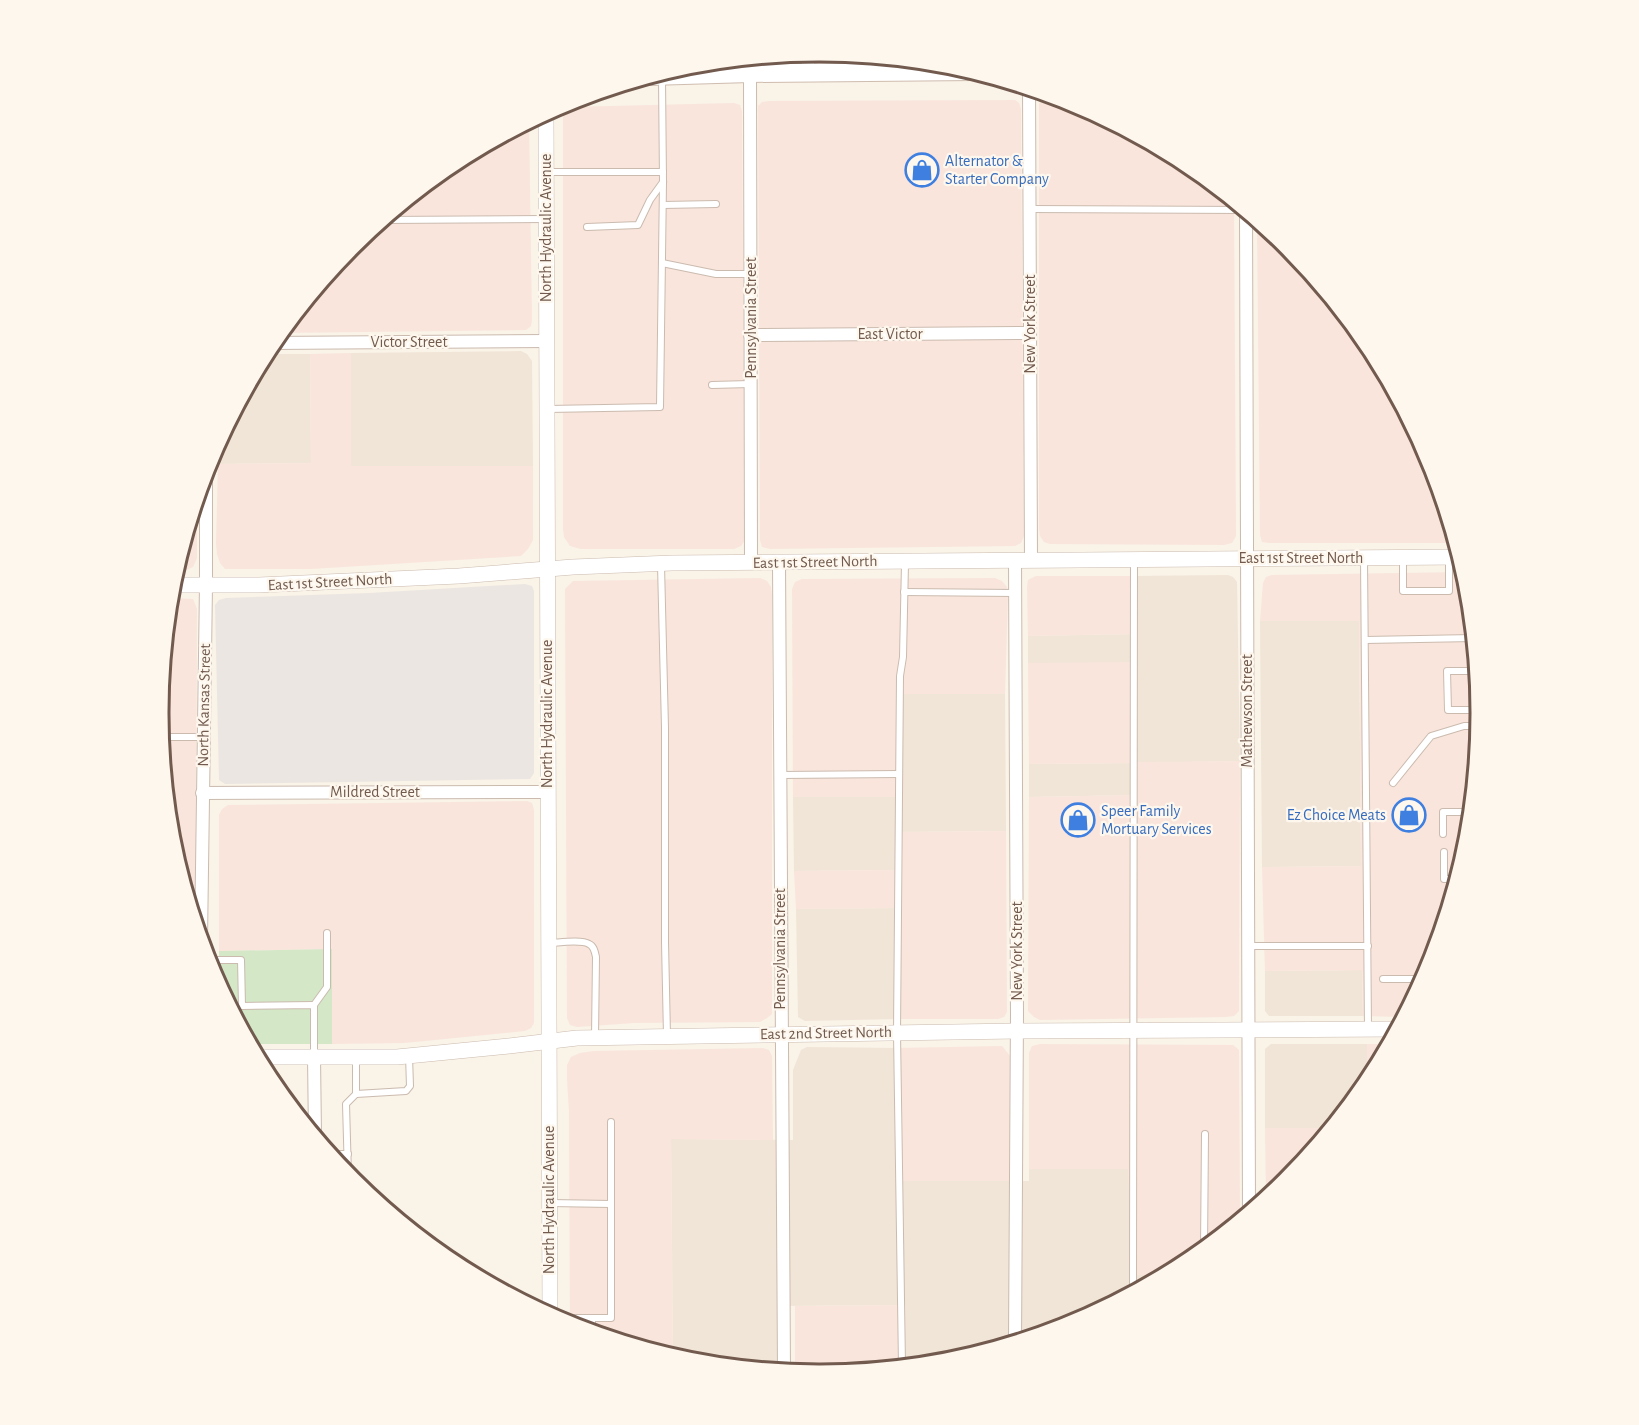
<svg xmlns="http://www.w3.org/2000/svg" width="1639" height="1425" font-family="'Alegreya Sans',sans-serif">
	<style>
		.residential { fill: #f1e5d7 }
		.commercial { fill: #f9e5dc }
		.industrial { fill: #ebe6e1 }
		.green { fill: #d4e7c7 }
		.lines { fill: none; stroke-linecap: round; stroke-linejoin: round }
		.service-casing { stroke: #cbbbaf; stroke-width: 8 }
		.minor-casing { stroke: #cbbbaf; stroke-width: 14 }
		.tertiary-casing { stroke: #cbbbaf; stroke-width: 16 }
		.secondary-casing { stroke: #cfbdaf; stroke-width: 20 }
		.service { stroke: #fff; stroke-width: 6 }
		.minor { stroke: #fff; stroke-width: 12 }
		.tertiary { stroke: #fff; stroke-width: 15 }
		.secondary { stroke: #fff; stroke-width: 18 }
		.labels { text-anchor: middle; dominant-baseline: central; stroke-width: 4.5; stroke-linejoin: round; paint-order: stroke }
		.shop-label { font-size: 16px; fill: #366cbe; stroke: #fdf7ee; text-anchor: start }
		.street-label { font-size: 16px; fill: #725b4e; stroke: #fdf7ee }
		.rim { fill: none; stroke: #725b4e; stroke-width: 3 }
	</style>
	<rect width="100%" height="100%" fill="#faf3e8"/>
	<!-- residential -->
	<g class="residential">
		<path d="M521,351L527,354L532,361L533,466H351V353Z"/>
		<path d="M265,354H310L311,463L218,464V442Z"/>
		<path d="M1228,575L1233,577L1237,582L1240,761L1137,763L1136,795L1029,797V764L1136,763L1028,663V636L1134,634L1133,576Z"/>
		<path d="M1260,621H1359L1361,866L1262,867Z"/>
		<path d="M902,694H1005L1006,831L897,832V870L794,871L793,797H902Z"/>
		<path d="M896,908L897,1019L805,1021L798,1017L796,909Z"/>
		<path d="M1362,970L1363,1016H1269L1265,1011V971Z"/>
		<path d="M1271,1044H1367V1083L1330,1128H1265V1049Z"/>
		<path d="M807,1047L897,1048L899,1181H1029V1169H1129L1132,1275H1164L1072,1324L948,1361L906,1365L905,1305L777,1306L778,1370L690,1361L673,1356L671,1139L793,1140V1070L801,1050Z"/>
	</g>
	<!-- commercial -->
	<g class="commercial">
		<path d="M1063,98L1073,101L1187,163L1234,201L1236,536L1232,543L1224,545L1050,544L1044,542L1040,536L1039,529V104L1041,100L1046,99Z"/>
		<path d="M1015,100L1019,103L1021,109L1024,536L1021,543L1015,546L770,549L762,547L760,540L758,106L762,102L769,101Z"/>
		<path d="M734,103L740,105L742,111L745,540L741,546L734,549H581L570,546L564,537L563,529V116L564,110L570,107Z"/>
		<path d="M529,121L532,320L531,326L526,330L279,333L352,245L452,162Z"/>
		<path d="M1257,220L1287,245L1370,345L1431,460L1456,543H1269L1262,542L1260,535Z"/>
		<path d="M351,353V466H533V540L528,549L521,556L311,569H225L220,563L217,554L216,544L218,464L311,463L310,354Z"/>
		<path d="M197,498V558L193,567L186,570H175Z"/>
		<path d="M1465,572L1468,584L1472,626L1474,788L1468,842L1431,966L1403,1017L1363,1016L1362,970L1265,971L1262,867L1361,866L1359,621H1260L1263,583L1266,577L1272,575Z"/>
		<path d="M1036,576H1133L1134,634L1028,636L1027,587L1028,580Z"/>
		<path d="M760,578L767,581L771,587L772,595V1014L767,1018L760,1022L634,1023L577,1027L570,1025L567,1018L565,589L573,581Z"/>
		<path d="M995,578L1002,581L1007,587L1008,595L1005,694H902L903,797H793L792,589L795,582L802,579Z"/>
		<path d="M169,598L193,599L197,609L196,924L171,841L158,712Z"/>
		<path d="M1135,662L1136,762L1240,761L1239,1011L1234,1016L1225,1017L1040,1020L1034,1017L1028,1011L1029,797L1136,795V763L1029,764L1028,663Z"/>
		<path d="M527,801L532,803L534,810V1023L531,1028L525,1031L435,1040L404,1043L332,1044V949L219,951V815L222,809L228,805Z"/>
		<path d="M1006,831L1007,1012L1004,1017L998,1019H897L896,908L796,909L794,871L897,870V832Z"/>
		<path d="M1040,1044L1233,1045L1239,1050L1240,1219L1187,1263L1164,1275H1132L1128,1169H1029V1053L1032,1046Z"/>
		<path d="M1367,1044H1389L1367,1083Z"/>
		<path d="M1002,1046L1010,1056L1011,1181H899L897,1048Z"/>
		<path d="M763,1048L769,1050L772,1056L773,1140L671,1139L673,1356L570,1325L569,1111L567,1079V1065L571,1057L580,1053L594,1051Z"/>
		<path d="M1265,1128H1330L1287,1180L1266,1198Z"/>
		<path d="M906,1305V1365L819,1374L795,1372V1306Z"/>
	</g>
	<!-- industrial -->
	<path class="industrial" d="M525,584L532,586L534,591V773L530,779L225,784L219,780L215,605L219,600L226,598L369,593Z"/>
	<!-- green -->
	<path class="green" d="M332,949V1044H250L219,986V951Z"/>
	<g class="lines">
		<!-- service casing -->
		<g class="service-casing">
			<g id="service">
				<path d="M547,172H663"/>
				<path d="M663,205L716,204"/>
				<path d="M1030,209L1245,210"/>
				<path d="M382,220L546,219"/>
				<path d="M587,227L638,225L650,200L663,182"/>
				<path d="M662,263L716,274H750"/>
				<path d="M712,385L750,384"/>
				<path d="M548,409L660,407L663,182L662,79"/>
				<path d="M1403,558V591H1449V558"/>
				<path d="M1364,559L1368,1029"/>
				<path d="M661,565L665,728V942L667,1036"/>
				<path d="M904,592L1015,593"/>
				<path d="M1365,640L1474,638"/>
				<path d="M1477,671H1447L1448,710H1481"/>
				<path d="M160,737H203"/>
				<path d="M780,775L899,774"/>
				<path d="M1393,783L1431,736L1464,726H1480"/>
				<path d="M1443,834V812H1471"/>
				<path d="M1444,852V879H1457"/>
				<path d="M548,943C557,943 581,939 589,944C594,946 595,952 596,957L595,1037"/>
				<path d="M1248,946H1368"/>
				<path d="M207,960H241L242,1006L314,1005V1057"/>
				<path d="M1383,979H1424"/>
				<path d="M314,1005L327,987V933"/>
				<path d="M356,1058V1094"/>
				<path d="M611,1122V1204"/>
				<path d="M330,1154H348"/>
				<path d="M348,1175L346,1104L356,1094L406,1091L410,1086L409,1056"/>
				<path d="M550,1203L611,1204V1318H556"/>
				<path d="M1204,1249L1205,1134"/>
				<path d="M1133,1291L1134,560"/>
				<path d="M592,1331V1318"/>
				<path d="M902,1366L897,1033L900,676L903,657L905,563"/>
			</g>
		</g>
		<!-- minor casing -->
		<g class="minor-casing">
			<g id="minor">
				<path d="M808,52V72"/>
				<path d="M750,73L751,563"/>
				<path d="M1029,88L1031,560"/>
				<path d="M1246,211L1249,1211"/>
				<path d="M750,335L1030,333"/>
				<path d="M271,343L547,341"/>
				<path d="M1015,560L1017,1014L1015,1341"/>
				<path d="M779,563L784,1370"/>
				<path d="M202,793L547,792"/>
				<path d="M201,940L206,585V469"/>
				<path d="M314,1057L315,1135"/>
			</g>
		</g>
		<!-- tertiary casing -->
		<g class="tertiary-casing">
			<g id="tertiary">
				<path d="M546,112L550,1315"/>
				<path d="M171,585H259L459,576L573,567L672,563L1460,557"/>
				<path d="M257,1057H397L509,1046L577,1038L1017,1031L1397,1029"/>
			</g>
		</g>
		<!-- secondary casing -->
		<g class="secondary-casing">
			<path id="secondary" d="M650,76L750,73L974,71"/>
		</g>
		<!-- service -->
		<use href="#service" class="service"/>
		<!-- minor -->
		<use href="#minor" class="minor"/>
		<!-- tertiary -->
		<use href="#tertiary" class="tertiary"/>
		<!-- secondary -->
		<use href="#secondary" class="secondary"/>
	</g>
	<!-- icons -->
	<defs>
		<g id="shop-ring" transform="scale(1.725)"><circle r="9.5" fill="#fdf7ee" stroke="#3f7fe0" stroke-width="1.5"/><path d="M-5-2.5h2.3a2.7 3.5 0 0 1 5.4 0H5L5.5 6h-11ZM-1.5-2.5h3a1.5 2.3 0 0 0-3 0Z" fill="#3f7fe0"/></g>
	</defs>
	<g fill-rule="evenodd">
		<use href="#shop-ring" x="922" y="170"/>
		<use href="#shop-ring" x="1409" y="815"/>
		<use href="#shop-ring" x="1078" y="820"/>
	</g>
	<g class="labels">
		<!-- shop labels -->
		<g class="shop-label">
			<text x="945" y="161">Alternator &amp;<tspan x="945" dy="18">Starter Company</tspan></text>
			<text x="1101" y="811">Speer Family<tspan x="1101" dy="18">Mortuary Services</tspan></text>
			<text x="1386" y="815" text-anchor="end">Ez Choice Meats</text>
		</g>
		<!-- street labels -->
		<g class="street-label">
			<text transform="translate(546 228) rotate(-90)">North Hydraulic Avenue</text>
			<text transform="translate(751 318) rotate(-90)">Pennsylvania Street</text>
			<text transform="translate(1030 324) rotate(-90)">New York Street</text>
			<text x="890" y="334">East Victor</text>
			<text x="409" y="342">Victor Street</text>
			<text x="1301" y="558">East 1st Street North</text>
			<text transform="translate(815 562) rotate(-1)">East 1st Street North</text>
			<text transform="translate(330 582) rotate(-3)">East 1st Street North</text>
			<text transform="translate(204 705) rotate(-89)">North Kansas Street</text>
			<text transform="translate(1247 711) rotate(-90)">Mathewson Street</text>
			<text transform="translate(547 714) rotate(-90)">North Hydraulic Avenue</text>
			<text x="375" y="792">Mildred Street</text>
			<text transform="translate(780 949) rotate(-90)">Pennsylvania Street</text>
			<text transform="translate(1017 951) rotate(-90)">New York Street</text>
			<text transform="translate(826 1033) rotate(-1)">East 2nd Street North</text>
			<text transform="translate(549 1200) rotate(-90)">North Hydraulic Avenue</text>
		</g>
	</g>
	<!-- crop -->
	<path d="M0 0H1639V1425H0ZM819 62H820A650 650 0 0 1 1470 712V714A650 650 0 0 1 820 1364H819A650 650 0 0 1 169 714V712A650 650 0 0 1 819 62Z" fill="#fdf7ee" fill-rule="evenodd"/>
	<path class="rim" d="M819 62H820A650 650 0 0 1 1470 712V714A650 650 0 0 1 820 1364H819A650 650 0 0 1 169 714V712A650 650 0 0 1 819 62Z"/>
</svg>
